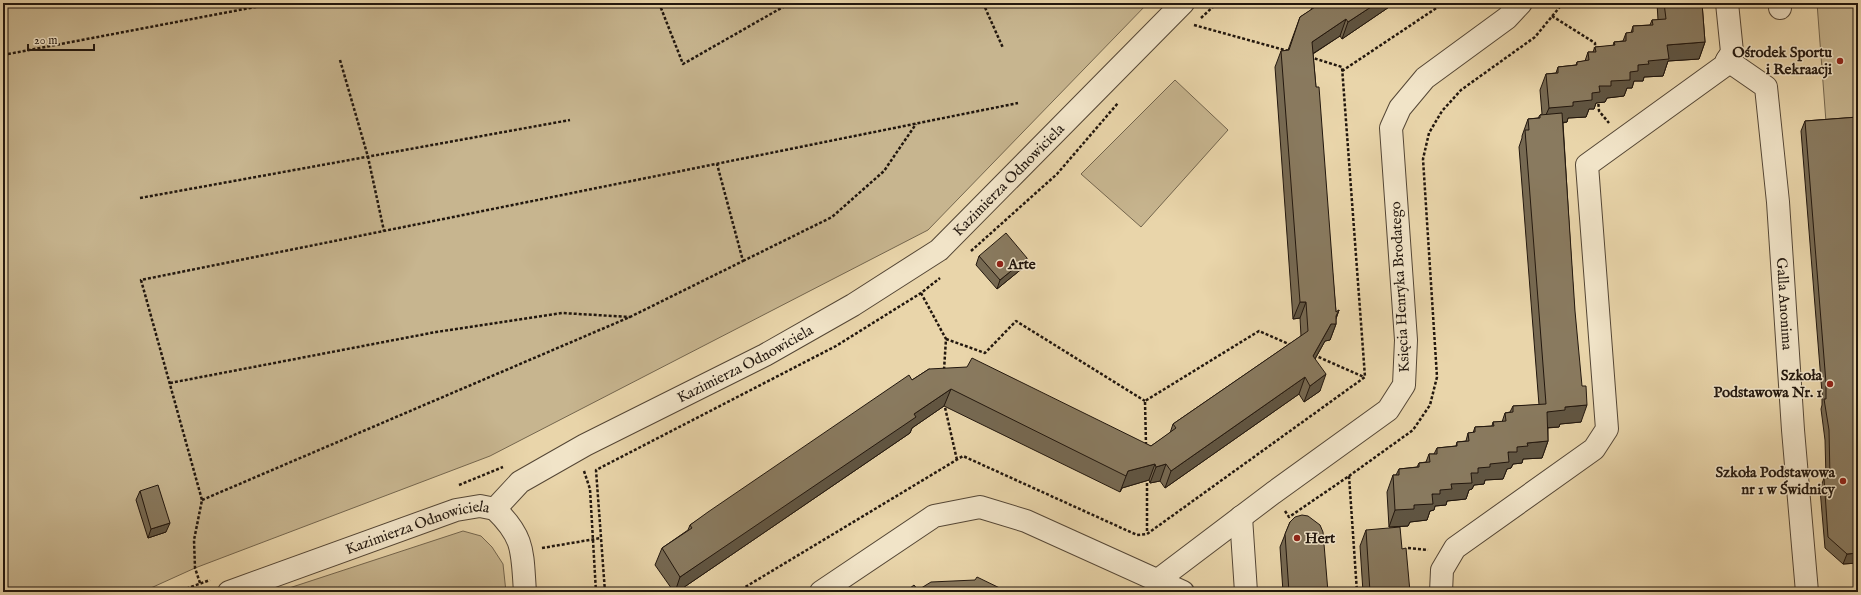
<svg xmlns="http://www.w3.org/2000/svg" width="1861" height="595" font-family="'IM FELL English',serif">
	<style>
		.green { fill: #c7b58f; stroke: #74664e }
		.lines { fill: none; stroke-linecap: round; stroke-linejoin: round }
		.minor-casing { stroke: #544635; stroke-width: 24 }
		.path { stroke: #22170e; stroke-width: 2.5; stroke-dasharray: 3 2; stroke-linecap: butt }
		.minor { stroke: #f1e4c8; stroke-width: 22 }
		.wall { fill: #766952; stroke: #22170e }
		.shaded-wall { fill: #605542; stroke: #22170e }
		.building { fill: #897a5f; stroke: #22170e }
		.poi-dot { fill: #8f2418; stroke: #f1e4c8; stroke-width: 1.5 }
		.labels { text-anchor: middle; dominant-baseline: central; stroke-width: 3; stroke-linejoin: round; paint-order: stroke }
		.poi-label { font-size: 15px; font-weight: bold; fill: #22170e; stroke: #f1e4c8; text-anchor: end }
		.street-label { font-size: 15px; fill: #22170e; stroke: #f1e4c8 }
	</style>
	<rect width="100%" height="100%" fill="#e9d5aa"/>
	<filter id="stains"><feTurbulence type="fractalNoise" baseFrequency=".005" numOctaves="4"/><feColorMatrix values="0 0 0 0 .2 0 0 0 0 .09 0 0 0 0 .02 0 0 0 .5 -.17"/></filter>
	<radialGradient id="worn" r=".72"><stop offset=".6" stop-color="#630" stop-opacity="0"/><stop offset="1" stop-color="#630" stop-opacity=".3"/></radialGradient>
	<!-- green -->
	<g class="green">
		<path d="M3,3H1148L928,230L490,456L195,568L142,592H3Z"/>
		<path d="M1817,3H1858V120L1826,122Z"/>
		<path d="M1175,80L1228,130L1141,227L1081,174Z"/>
		<path d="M463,531L481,536L492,547L503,564L506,592H277Z"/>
	</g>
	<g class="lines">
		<!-- minor casing -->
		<g class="minor-casing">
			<g id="minor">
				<path d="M1780,3V8"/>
				<path id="s1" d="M1727,60L1766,87L1778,202L1793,430L1807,592"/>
				<path id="s2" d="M495,509L520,482L585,445L765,355L853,305L939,250L1183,3"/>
				<path d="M495,509C525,538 522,552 525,592"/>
				<path d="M1241,517L1246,592"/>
				<path d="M1158,580L1273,493L1388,410L1404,385L1406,340L1391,128L1400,108L1425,78L1507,18L1521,3"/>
				<path id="s3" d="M229,592L456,510L480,506L495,509"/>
				<path d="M821,592L934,516L980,507L1026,521L1183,592"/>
				<path d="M1441,592L1442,570L1455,548L1594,449L1607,429L1587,165L1724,66L1732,52L1727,3"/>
			</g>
		</g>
		<!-- path -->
		<g class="path">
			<path d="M659,3L683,64L790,3"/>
			<path d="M983,3L1003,48"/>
			<path d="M1552,16L1595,43V51"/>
			<path d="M1201,18L1217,3"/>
			<path d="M1194,25L1288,51"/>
			<path d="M3,55L276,3"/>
			<path d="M340,60L368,157L384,231"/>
			<path d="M1342,71L1444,3"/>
			<path d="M1598,99L1599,111L1609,123"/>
			<path d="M140,198L570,120"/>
			<path d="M971,251L1057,174L1118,103"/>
			<path d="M743,261L832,217L884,171L916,124"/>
			<path d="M921,293L946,339L944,370"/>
			<path d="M946,339L985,353L1016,321L1145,401"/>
			<path d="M1314,355L1364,377"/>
			<path d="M170,383L436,332L562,313L630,317"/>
			<path d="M944,403L957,460"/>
			<path d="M1146,445L1145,401L1259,331L1291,345"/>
			<path d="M584,471L590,489L596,592"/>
			<path d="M1349,476L1413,430L1430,405L1437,377L1423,159L1429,133L1442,111L1461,90L1535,37L1563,3"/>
			<path d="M1147,478V533"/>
			<path d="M459,485L503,467"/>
			<path d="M202,500L630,317L743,261L717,164"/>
			<path d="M1285,511L1289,517L1349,476L1357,592"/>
			<path d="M542,548L601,538"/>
			<path d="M1408,548L1428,550"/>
			<path d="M200,583L195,568L194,540L202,500L141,280L1018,103"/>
			<path d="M177,592L210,580"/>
			<path d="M605,592L596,470L836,346L921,293L940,278"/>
			<path d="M737,592L963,456L1137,535L1147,534L1365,377L1342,67L1310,57"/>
		</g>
		<!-- minor -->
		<use href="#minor" class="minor"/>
	</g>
	<!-- wall -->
	<g class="wall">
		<path d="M1314,3H1395L1342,39L1340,36L1313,54L1336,312L1339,310L1336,319V324L1330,340L1325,341L1315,359L1320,391L1304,402L1299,394L1165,488L1160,481L1150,483L1149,480L1122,488L1120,492L944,406L912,428L910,433L677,592H674L655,565L662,548L688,530L690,525L912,380L929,369L1151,446L1170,433L1173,424L1301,336L1300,318L1293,319L1275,67L1281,51L1288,50L1300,17L1311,10Z"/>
		<path d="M1657,3H1702L1705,42L1699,59L1668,61L1663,76L1644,77L1643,81H1634L1632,88H1627L1624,96L1607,98L1605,102L1596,103L1594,109H1589L1586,117L1568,118L1567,122L1563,123L1581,422L1560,424L1559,427L1548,428V441L1542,458L1523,459L1522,463L1513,464L1511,468L1507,469L1503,479L1485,480L1484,484L1474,485L1472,489L1469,490L1466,499L1447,501L1446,505L1435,506L1434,510L1430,511L1427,520L1410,522L1408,526L1389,527L1387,492L1393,475H1396L1399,469L1417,467L1419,463L1426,462L1429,454H1434L1437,448L1456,446L1457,442L1466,441L1468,433H1473L1475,427L1492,426L1493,422H1502L1505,413L1510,412L1513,406L1539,405L1519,147L1522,138V136L1528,119L1538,118L1540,115L1542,114L1540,90L1546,74L1556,73L1558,67L1576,65L1577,62L1585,61L1588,52H1593L1595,47L1613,46L1614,42L1623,41L1626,33H1631L1633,26L1650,25L1652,20H1658Z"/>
		<path d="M1858,117V563L1843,564L1825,548L1820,489L1824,478H1826L1825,440L1821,409L1822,405V393L1801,131L1805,121Z"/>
		<path d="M979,256L1027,258L1024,267L997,289L976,265Z"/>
		<path d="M140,491L166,532L148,538L136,500Z"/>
		<path d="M1290,522L1328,592H1283L1280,547Z"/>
		<path d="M1366,530L1402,549L1410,592H1363L1360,546Z"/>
	</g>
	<!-- shaded-wall -->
	<g class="shaded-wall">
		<path d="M1377,3H1395L1342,39L1348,22Z"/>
		<path d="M1346,19L1340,36L1306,58L1312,42Z"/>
		<path d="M1705,42L1699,59L1668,61L1663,76L1644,77L1643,81H1634L1632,88H1627L1624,96L1607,98L1605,102L1596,103L1594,109H1589L1586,117L1568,118L1567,122L1542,124L1549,108L1573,102L1592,93L1599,86L1630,72L1638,65L1648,61L1667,45Z"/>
		<path d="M1027,258L1024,267L997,289L1000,280Z"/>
		<path d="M1300,302H1306L1300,318L1293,319Z"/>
		<path d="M1339,310L1334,324H1336L1330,340L1325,341L1307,373L1313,356Z"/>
		<path d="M1326,374L1320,391L1304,402L1310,386Z"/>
		<path d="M1305,377L1299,394L1165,488L1171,471Z"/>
		<path d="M951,389L944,406L912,428L910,433L677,592H675L680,577L914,414Z"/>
		<path d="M1587,405L1581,422L1560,424L1559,427L1541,428L1547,412L1565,407Z"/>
		<path d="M1548,441L1542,458L1523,459L1522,463L1513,464L1511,468L1507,469L1503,479L1485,480L1484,484L1474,485L1472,489L1469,490L1466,499L1447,501L1446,505L1435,506L1434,510L1430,511L1427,520L1410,522L1408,526L1389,527L1395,510L1414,505L1440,490L1451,484L1471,473L1478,468L1490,464L1517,447L1527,443Z"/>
		<path d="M1155,464L1149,480L1122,488L1120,492L1128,471Z"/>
		<path d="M1166,464L1160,481L1150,483L1156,467Z"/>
		<path d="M170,523L166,532L148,538L151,529Z"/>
		<path d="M1858,553V563L1843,564L1847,554Z"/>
	</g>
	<!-- building -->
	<g class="building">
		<path d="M1316,3H1377L1348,22L1346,19L1312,42L1316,87H1319L1336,312L1339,310L1336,316V324H1331L1313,356L1326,374L1310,386L1305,377L1171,471L1166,464L1156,467L1155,464L1128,471L1126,476L951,389L914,414L916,417L680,577L662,548L692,528L690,525L708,512L909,375L912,380L929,369L967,367L972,358L1151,446L1176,428L1173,424L1308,331L1306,302H1300L1281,51L1289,50L1300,17L1318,5Z"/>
		<path d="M1664,3H1702L1705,42L1667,45L1669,59L1648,61L1649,64L1638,65V71L1630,72V80L1611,81V86H1599L1600,92L1592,93V100L1573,102V106L1549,108L1546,74L1558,73V67L1577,65V62L1589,60L1588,52H1596L1595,47L1615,45L1614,42L1626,41V33L1633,32V26L1653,25L1652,20L1666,19Z"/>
		<path d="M1562,113L1575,311L1582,386H1586L1587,405L1565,407V410L1547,412L1548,441L1527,443L1528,446L1517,447V452H1508L1509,462L1490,464V467L1478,468V473H1471L1472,483L1451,484L1452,489L1440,490V494H1432L1433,504L1414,505V509L1395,510L1393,475H1399V469L1419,467V463L1430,462L1429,454H1437V448L1457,446V442L1469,441L1468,433L1475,432V427L1494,426L1493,422L1506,421L1505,413L1513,412V406L1546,404L1525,130H1529L1528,119L1540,118V115Z"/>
		<path d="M1858,117V553L1847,554L1828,537L1824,478H1830L1829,430L1824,399H1826V383L1805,121Z"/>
		<path d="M1006,233L1027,258L1000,280L979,256Z"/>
		<path d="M158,485L170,523L151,529L140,491Z"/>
		<path d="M1302,515L1308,516L1320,525L1323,532L1328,592H1289L1285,534L1290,522L1295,517Z"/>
		<path d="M1400,527L1402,549L1406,548L1410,592H1370L1366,530Z"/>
		<path d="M977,577L1008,592H905L914,585L918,590L931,582L975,580Z"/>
		<path d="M1014,590L1018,592H1013Z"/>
	</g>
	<!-- markers -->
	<g class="poi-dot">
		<circle cx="1840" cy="61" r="4"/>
		<circle cx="1000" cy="264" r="4"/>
		<circle cx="1830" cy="384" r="4"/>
		<circle cx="1843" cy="481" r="4"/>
		<circle cx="1297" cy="538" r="4"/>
	</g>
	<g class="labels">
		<!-- poi labels -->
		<g class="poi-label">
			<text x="1832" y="52">Ośrodek Sportu<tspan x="1832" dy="17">i Rekraacji</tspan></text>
			<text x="1008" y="264" text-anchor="start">Arte</text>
			<text x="1822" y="375">Szkoła<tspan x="1822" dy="17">Podstawowa Nr. 1</tspan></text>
			<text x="1835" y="472">Szkoła Podstawowa<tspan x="1835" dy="17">nr 1 w Świdnicy</tspan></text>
			<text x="1305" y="538" text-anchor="start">Hert</text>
		</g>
		<!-- street labels -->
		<g class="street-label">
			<text stroke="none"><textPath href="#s2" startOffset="615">Kazimierza Odnowiciela</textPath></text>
			<text transform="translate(1400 287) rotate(-93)">Księcia Henryka Brodatego</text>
			<text stroke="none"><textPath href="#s1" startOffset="265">Galla Anonima</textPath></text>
			<text stroke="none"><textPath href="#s2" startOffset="291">Kazimierza Odnowiciela</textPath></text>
			<text stroke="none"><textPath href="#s3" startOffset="200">Kazimierza Odnowiciela</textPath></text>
		</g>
	</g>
	<!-- margin -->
	<rect width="1861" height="595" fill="none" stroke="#e9d5aa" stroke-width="16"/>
	<rect x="4" y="4" width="1853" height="587" fill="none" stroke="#22170e" stroke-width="2"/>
	<rect x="8" y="8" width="1845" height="579" fill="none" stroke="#22170e"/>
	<!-- scale -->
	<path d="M28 44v6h66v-6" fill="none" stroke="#22170e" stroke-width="2"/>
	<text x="34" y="44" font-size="12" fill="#22170e" stroke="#f1e4c8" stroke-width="3" paint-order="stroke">20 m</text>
	<rect width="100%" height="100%" filter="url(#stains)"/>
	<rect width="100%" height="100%" fill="url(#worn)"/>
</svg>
